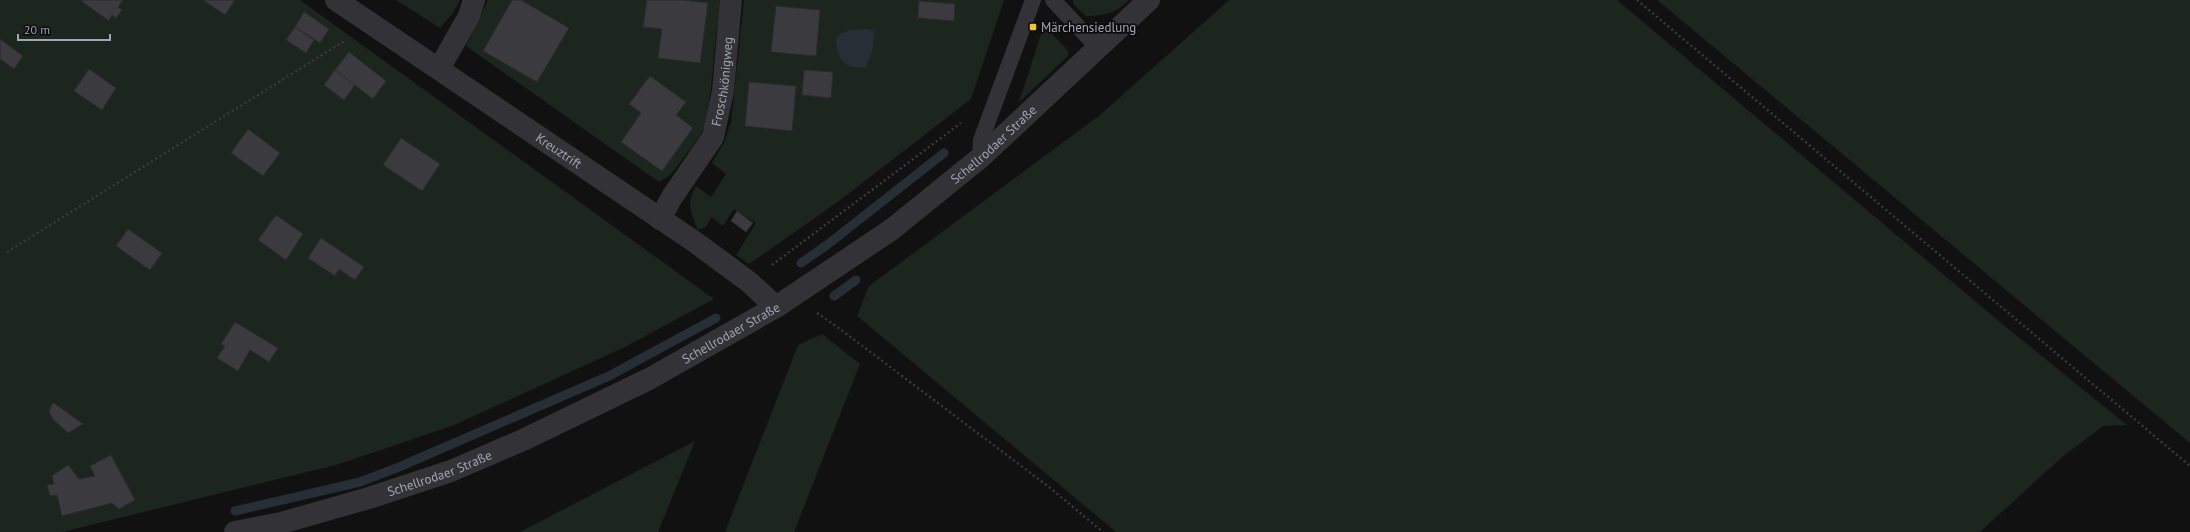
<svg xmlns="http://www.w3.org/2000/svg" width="2190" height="532" font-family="'PT Sans',sans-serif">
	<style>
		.green { fill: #1d251f }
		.water { fill: #282e36 }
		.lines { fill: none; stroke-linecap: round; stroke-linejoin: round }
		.stream { stroke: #282e36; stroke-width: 9 }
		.building { fill: #3b3b3f; stroke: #2b2b2e }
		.path { stroke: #38393e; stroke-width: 2.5; stroke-dasharray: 2 3; stroke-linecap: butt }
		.service { stroke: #323237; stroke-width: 16 }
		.minor { stroke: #323237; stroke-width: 22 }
		.tertiary { stroke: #323237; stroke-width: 22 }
		.poi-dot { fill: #f0c42b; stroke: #0c0c0d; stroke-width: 1.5 }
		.labels { text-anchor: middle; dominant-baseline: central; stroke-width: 3.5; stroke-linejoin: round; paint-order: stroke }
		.poi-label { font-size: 13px; fill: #a2a6b3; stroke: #0c0c0d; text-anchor: start }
		.street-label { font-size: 13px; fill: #a2a6b3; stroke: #0c0c0d }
	</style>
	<rect width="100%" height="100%" fill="#111112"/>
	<!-- green -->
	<g class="green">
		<path d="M0,0H300L714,299L625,347L452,426L336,465L62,532H0Z"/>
		<path d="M396,0H460L453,13L440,28Z"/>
		<path d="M488,0H720L711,87L705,126L698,139L675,169L668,177L659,182L466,46Z"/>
		<path d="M744,0H1004L971,99L839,201L749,264L736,255L756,223L734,209L723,226L711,217L706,227L698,230C691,214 686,202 696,186L711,197L726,174L712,163L724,143L731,122Z"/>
		<path d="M1073,0H1129C1116,13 1104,16 1086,16L1074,5Z"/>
		<path d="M1229,0H1617L2006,327L2127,425L2103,426L2061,458L1980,532H1116L857,316L869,286L1100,115Z"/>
		<path d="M1657,0H2190V443Z"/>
		<path d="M1044,25L1068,51V56L1019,102Z"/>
		<path d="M822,334L860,364L794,532H725L798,345Z"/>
		<path d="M695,441L658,532H520Z"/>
	</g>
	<!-- water -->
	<path class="water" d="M868,29L874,31C874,44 872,55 866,67C846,70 837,60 836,40L840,34L849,30Z"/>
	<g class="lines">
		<!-- stream -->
		<g class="stream">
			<path d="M801,263L827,245L944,153"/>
			<path d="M834,296L856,280"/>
			<path d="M235,511L360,482L399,467L609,376L716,318"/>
		</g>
	</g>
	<!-- building -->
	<g class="building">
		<path d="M80,0H123L118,7L122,10L116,18L112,15L109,21Z"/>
		<path d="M203,0H235L225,15Z"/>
		<path d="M512,0H521L569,28L537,82L483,51Z"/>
		<path d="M647,0H683L708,3L700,63L658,58L662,29L643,27Z"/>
		<path d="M919,1L955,4L954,21L918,18Z"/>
		<path d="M776,6L820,10L816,56L771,52Z"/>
		<path d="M304,12L329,29L320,43L295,27Z"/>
		<path d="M295,27L314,40L306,53L286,40Z"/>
		<path d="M0,39L23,56L14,69L0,59Z"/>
		<path d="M349,52L386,81L373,99L335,70Z"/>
		<path d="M89,69L116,88L102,110L74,91Z"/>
		<path d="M335,70L355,85L344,100L324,85Z"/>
		<path d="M804,70L833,72L831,98L802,95Z"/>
		<path d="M650,76L686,102L676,115L693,128L662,171L621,142L641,113L629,104Z"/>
		<path d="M749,82L796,86L792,131L745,126Z"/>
		<path d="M248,129L280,153L263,176L231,153Z"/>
		<path d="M401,138L440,164L422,191L383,165Z"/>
		<path d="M737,211L753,223L746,232L731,221Z"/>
		<path d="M276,215L303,234L286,260L258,240Z"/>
		<path d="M128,229L162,253L150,270L116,246Z"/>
		<path d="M321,238L364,267L355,280L339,269L335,276L308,258Z"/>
		<path d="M235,322L278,348L269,362L250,350L238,371L217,358L225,346L221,344Z"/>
		<path d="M53,403H54L83,424L68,433L52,418L49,411Z"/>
		<path d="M111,455L135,500L119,509L112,503L62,516L57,495L50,496L47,485L54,484L52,476L68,465L79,479L95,476L90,466Z"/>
	</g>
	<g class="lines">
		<!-- path -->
		<g class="path">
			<path d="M1637,0L2190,466"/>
			<path d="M7,252L346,40"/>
			<path d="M772,265L961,123"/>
			<path d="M817,313L836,326L1049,487L1103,532"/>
		</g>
		<!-- service -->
		<g class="service">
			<path d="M1053,0L1099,49"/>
			<path d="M980,158L981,140L1033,0"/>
		</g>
		<!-- minor -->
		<g class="minor">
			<path id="s1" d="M336,0L695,242L749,282L776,307"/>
			<path d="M439,69L469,16L474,0"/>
			<path id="s2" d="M660,219L672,197L713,137L723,91L731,0"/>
		</g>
		<!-- tertiary -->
		<path class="tertiary" id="s3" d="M235,532L281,523L369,498L451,471L523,440L649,379L776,307L891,230L980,158L1149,0"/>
	</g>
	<!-- markers -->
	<rect class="poi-dot" x="1029" y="23" width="8" height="8" rx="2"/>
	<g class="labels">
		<!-- poi labels -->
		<g class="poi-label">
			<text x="1041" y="27">Märchensiedlung</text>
		</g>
		<!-- street labels -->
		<g class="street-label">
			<text stroke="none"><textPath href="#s2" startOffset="154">Froschkönigweg</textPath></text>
			<text stroke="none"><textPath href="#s3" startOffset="861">Schellrodaer Straße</textPath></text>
			<text stroke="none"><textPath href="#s1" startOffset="269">Kreuztrift</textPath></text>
			<text stroke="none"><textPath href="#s3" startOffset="537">Schellrodaer Straße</textPath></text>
			<text stroke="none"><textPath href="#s3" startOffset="213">Schellrodaer Straße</textPath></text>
		</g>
	</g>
	<!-- scale -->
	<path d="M18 34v6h92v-6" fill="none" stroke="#a2a6b3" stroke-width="2"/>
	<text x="24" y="34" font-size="12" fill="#a2a6b3" stroke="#0c0c0d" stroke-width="3" paint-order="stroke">20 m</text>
</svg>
